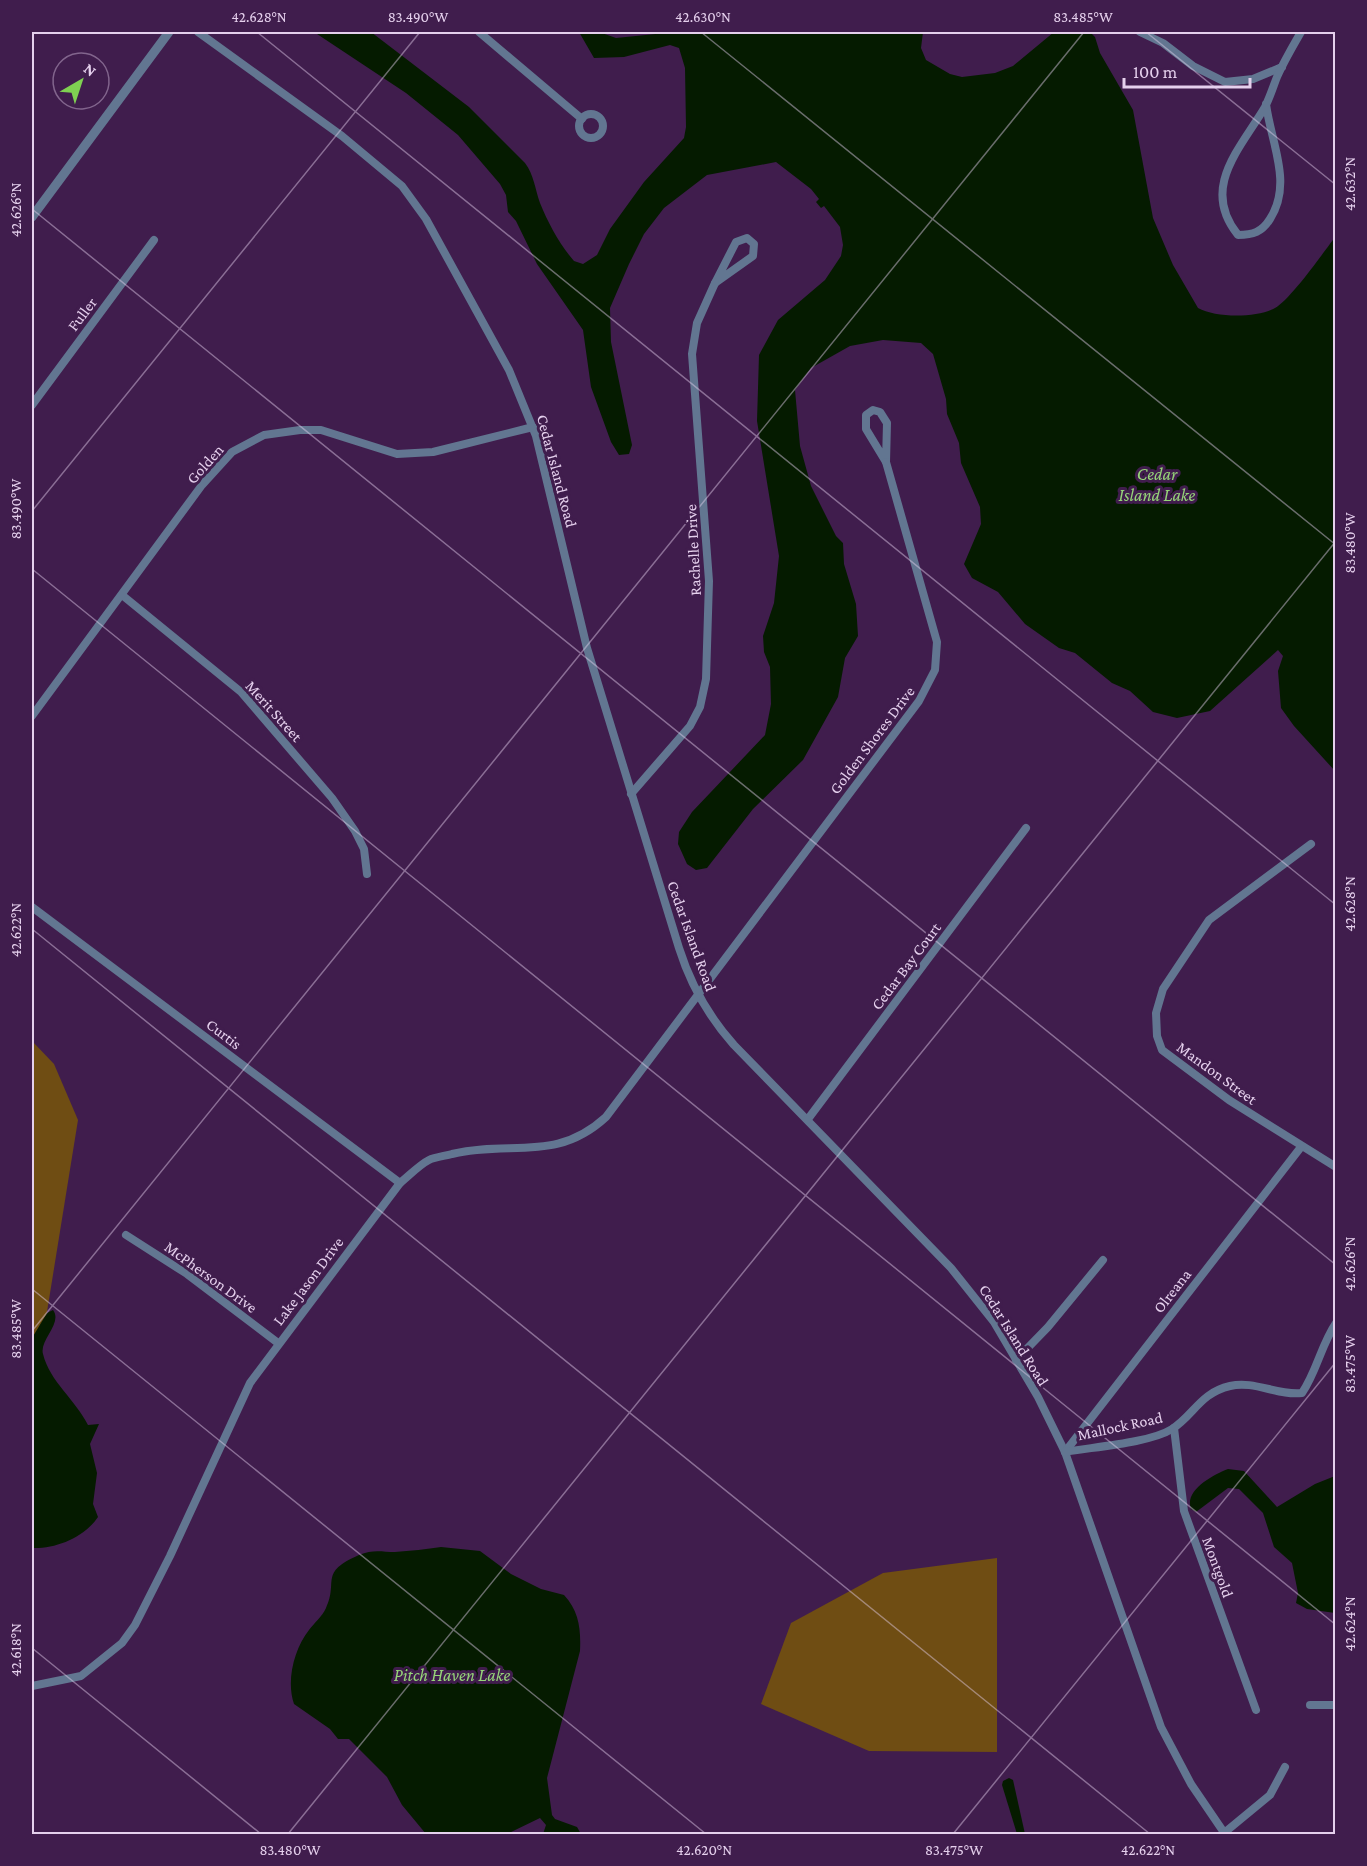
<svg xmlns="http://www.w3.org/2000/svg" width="1367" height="1866" font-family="'Crimson Pro',serif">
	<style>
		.green { fill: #6f4d13 }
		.water { fill: #051b00 }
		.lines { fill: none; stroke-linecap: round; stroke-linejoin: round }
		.minor { stroke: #627691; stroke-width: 8 }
		.tertiary { stroke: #627691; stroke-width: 9 }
		.ticks { fill: none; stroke: #e5d0ed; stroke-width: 1.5; stroke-opacity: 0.45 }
		.labels { text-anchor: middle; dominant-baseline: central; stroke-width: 6; stroke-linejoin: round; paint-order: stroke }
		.street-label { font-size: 16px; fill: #e5d0ed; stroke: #401d4d }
		.water-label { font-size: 18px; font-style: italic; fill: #96d579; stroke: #401d4d }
		.neatline { fill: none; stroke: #e5d0ed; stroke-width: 2 }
		.ticks-label { font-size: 15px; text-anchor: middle; fill: #e5d0ed }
	</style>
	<rect width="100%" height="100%" fill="#401d4d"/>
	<!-- green -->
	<g class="green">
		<path d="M32,1041L54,1064L78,1120L35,1386L32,1384Z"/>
		<path d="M997,1558V1752L869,1751L761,1704L791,1623L883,1573Z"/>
	</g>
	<!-- water -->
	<g class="water">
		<path d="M314,32H371L469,107L525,163C534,175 535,189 540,203C548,223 560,245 574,261L583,264L597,255L610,229L644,182L684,138L686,127L685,68L679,48L670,45L624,57L594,58L579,32H599L616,38L675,32H923L921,48L926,60L950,74L962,77L995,73L1013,66L1054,32H1090L1095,37L1100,53L1133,110L1153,218L1173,265L1198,308C1216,318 1257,318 1275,308C1290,300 1324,252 1335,237V771L1294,726L1281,708L1278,671L1283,656L1278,650L1210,711L1177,718L1153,712L1130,691L1112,683L1075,653L1059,648L1025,624L998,592L972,578L964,564L981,524L980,507L961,463L959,443L947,414L946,399L933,354L921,343L883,340L850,346L811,368L795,390L800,446L811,486L836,536L843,543L844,564L856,604L858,636L845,658L838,697L803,760L753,809L707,868L696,870L687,864L678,844L679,832L692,812L765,735L771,704L770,667L764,652L763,636L774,603L779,556L757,421L759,355L778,320L825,280L841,256L843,245L840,227L824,206L821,208L816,202L819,199L811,189L776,162L707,175L664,208L644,234L629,264L610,308L611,342L632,445L629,454L619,455L611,442L591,387L583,330L537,264L516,221L508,212L506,195L500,184L458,135L406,93Z"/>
		<path d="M53,1310C63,1323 39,1340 43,1354C50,1382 75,1399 88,1425L99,1424L90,1444L97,1473L93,1504L98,1517C84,1538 55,1549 32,1548V1338L47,1313Z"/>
		<path d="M1228,1469L1244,1471L1277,1507L1315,1484L1335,1476V1613L1307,1609L1296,1603L1298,1593L1292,1563L1274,1547L1263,1513L1239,1489L1228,1488L1196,1512L1191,1509C1184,1490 1213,1475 1228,1469Z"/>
		<path d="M441,1547L480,1551L511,1574L541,1589L564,1595C579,1611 581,1629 580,1651L547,1778L552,1815L555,1819L577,1827L581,1834H543L546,1825L540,1818L507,1834H426L402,1805L387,1777L349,1739H338L330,1729L294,1704C286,1681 294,1649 309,1630C314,1623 322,1617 326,1608C339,1581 318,1573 359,1555C373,1549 382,1552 395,1552C410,1551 427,1549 441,1547Z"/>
		<path d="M1009,1778L1013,1780L1025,1834H1017L1002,1785L1003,1781Z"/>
	</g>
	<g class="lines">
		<!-- minor -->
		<g class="minor">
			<path d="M198,32L342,136L402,186L426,219L509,370L536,436L587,648L679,948C691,986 708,1016 734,1045L951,1268L994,1322L1038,1397L1065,1452L1161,1727L1191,1784L1225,1834"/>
			<path d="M479,32L582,119"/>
			<path d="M1140,32L1163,43L1193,66L1225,82L1253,79L1282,67"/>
			<path d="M1266,104C1271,143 1293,183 1270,219C1262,232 1253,235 1238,235C1200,188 1240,149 1265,107C1270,97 1273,87 1277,77C1284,61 1293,46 1301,32"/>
			<circle cx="591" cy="126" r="12"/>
			<path d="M747,238L754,244L753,256L715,283L736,242Z"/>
			<path d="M32,405L154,240"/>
			<path d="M873,410L880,412L887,423L886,462L866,429V415Z"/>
			<path d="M122,595L241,692L332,798L355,831L364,849L367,874"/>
			<path d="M32,716L202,485L232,452L264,435L300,430H321L397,454L433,452L533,427"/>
			<path d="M631,794L690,726L700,707L706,679L709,581L692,354L697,323L715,283"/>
			<path d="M1311,844L1209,920L1163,989L1156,1013L1157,1036L1162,1050L1229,1100L1336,1167"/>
			<path d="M32,907L400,1183"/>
			<path d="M808,1119L1026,828"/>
			<path d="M126,1235L187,1274L278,1343"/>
			<path d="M1016,1360L1048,1327L1103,1260"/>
			<path d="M1174,1428L1184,1511L1256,1710"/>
			<path d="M1065,1452L1301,1147"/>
			<path d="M1065,1452C1092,1447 1150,1443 1172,1429C1194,1415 1200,1393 1230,1386C1254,1380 1278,1396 1302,1393C1317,1371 1321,1345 1336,1323"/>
			<path d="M32,1686L81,1676L122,1643L135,1625L170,1556L250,1383L400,1183C409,1176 419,1165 429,1160C435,1157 445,1156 452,1154C511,1140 556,1163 606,1117L919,701L935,670L937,642L886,462"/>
			<path d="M1310,1705H1336"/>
			<path d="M1224,1833L1270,1795L1285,1767"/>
		</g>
		<!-- tertiary -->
		<path class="tertiary" d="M32,217L169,32"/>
	</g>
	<!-- ticks -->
	<path class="ticks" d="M257,32L1336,905M701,32L1336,545M1146,32L1336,185M32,209L1336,1265M32,511L420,32M32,569L1336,1625M32,929L1150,1834M32,1289L706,1834M32,1331L1084,32M32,1648L261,1834M288,1834L1336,541M953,1834L1336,1362"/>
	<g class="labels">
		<!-- street labels -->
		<g class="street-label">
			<text transform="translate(82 314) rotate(-53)">Fuller</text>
			<text transform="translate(205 464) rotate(-48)">Golden</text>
			<text transform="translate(557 471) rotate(75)">Cedar Island Road</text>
			<text transform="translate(693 550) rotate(-93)">Rachelle Drive</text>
			<text transform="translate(274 711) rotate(48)">Merit Street</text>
			<text transform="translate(872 740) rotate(-53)">Golden Shores Drive</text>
			<text transform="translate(692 936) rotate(70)">Cedar Island Road</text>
			<text transform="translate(906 966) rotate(-53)">Cedar Bay Court</text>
			<text transform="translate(224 1034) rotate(37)">Curtis</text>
			<text transform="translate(1217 1073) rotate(36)">Mandon Street</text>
			<text transform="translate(211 1277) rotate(36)">McPherson Drive</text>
			<text transform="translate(308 1281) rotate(-53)">Lake Jason Drive</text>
			<text transform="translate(1172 1291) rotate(-52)">Olreana</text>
			<text transform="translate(1014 1335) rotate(58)">Cedar Island Road</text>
			<text transform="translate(1120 1426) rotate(-12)">Mallock Road</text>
			<text transform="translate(1218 1567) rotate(70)">Montgold</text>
		</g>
		<!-- water labels -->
		<g class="water-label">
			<text x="1157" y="474">Cedar<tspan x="1157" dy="21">Island Lake</tspan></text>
			<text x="452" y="1675">Pitch Haven Lake</text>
		</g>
	</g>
	<!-- border -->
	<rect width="1367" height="1866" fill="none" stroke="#401d4d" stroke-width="66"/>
	<!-- north arrow -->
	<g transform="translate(81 81) rotate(39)"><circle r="28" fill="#401d4d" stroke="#82658d" stroke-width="1.5"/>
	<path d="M0-4.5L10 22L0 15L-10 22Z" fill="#7fd052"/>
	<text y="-9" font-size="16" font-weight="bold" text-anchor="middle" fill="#e5d0ed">N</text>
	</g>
	<!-- scale -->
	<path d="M1124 78v9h126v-9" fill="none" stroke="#e5d0ed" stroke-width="3"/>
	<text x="1133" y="78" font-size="18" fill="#e5d0ed" stroke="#401d4d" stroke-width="4.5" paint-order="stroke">100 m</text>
	<rect x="33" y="33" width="1301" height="1800" class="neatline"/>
	<g class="ticks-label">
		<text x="259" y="22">42.628°N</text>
		<text x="418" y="22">83.490°W</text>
		<text x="703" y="22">42.630°N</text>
		<text x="1083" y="22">83.485°W</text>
		<text transform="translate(1350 184) rotate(-90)" y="5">42.632°N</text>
		<text transform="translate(16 210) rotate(-90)" y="5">42.626°N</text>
		<text transform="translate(16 509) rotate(-90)" y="5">83.490°W</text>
		<text transform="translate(1350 543) rotate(-90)" y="5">83.480°W</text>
		<text transform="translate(1350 904) rotate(-90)" y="5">42.628°N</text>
		<text transform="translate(16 930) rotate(-90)" y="5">42.622°N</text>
		<text transform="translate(1350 1264) rotate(-90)" y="5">42.626°N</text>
		<text transform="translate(16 1329) rotate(-90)" y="5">83.485°W</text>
		<text transform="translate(1350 1364) rotate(-90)" y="5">83.475°W</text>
		<text transform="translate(1350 1624) rotate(-90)" y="5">42.624°N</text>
		<text transform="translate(16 1650) rotate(-90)" y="5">42.618°N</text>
		<text x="290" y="1855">83.480°W</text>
		<text x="704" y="1855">42.620°N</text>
		<text x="954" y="1855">83.475°W</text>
		<text x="1148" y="1855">42.622°N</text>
	</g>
</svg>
